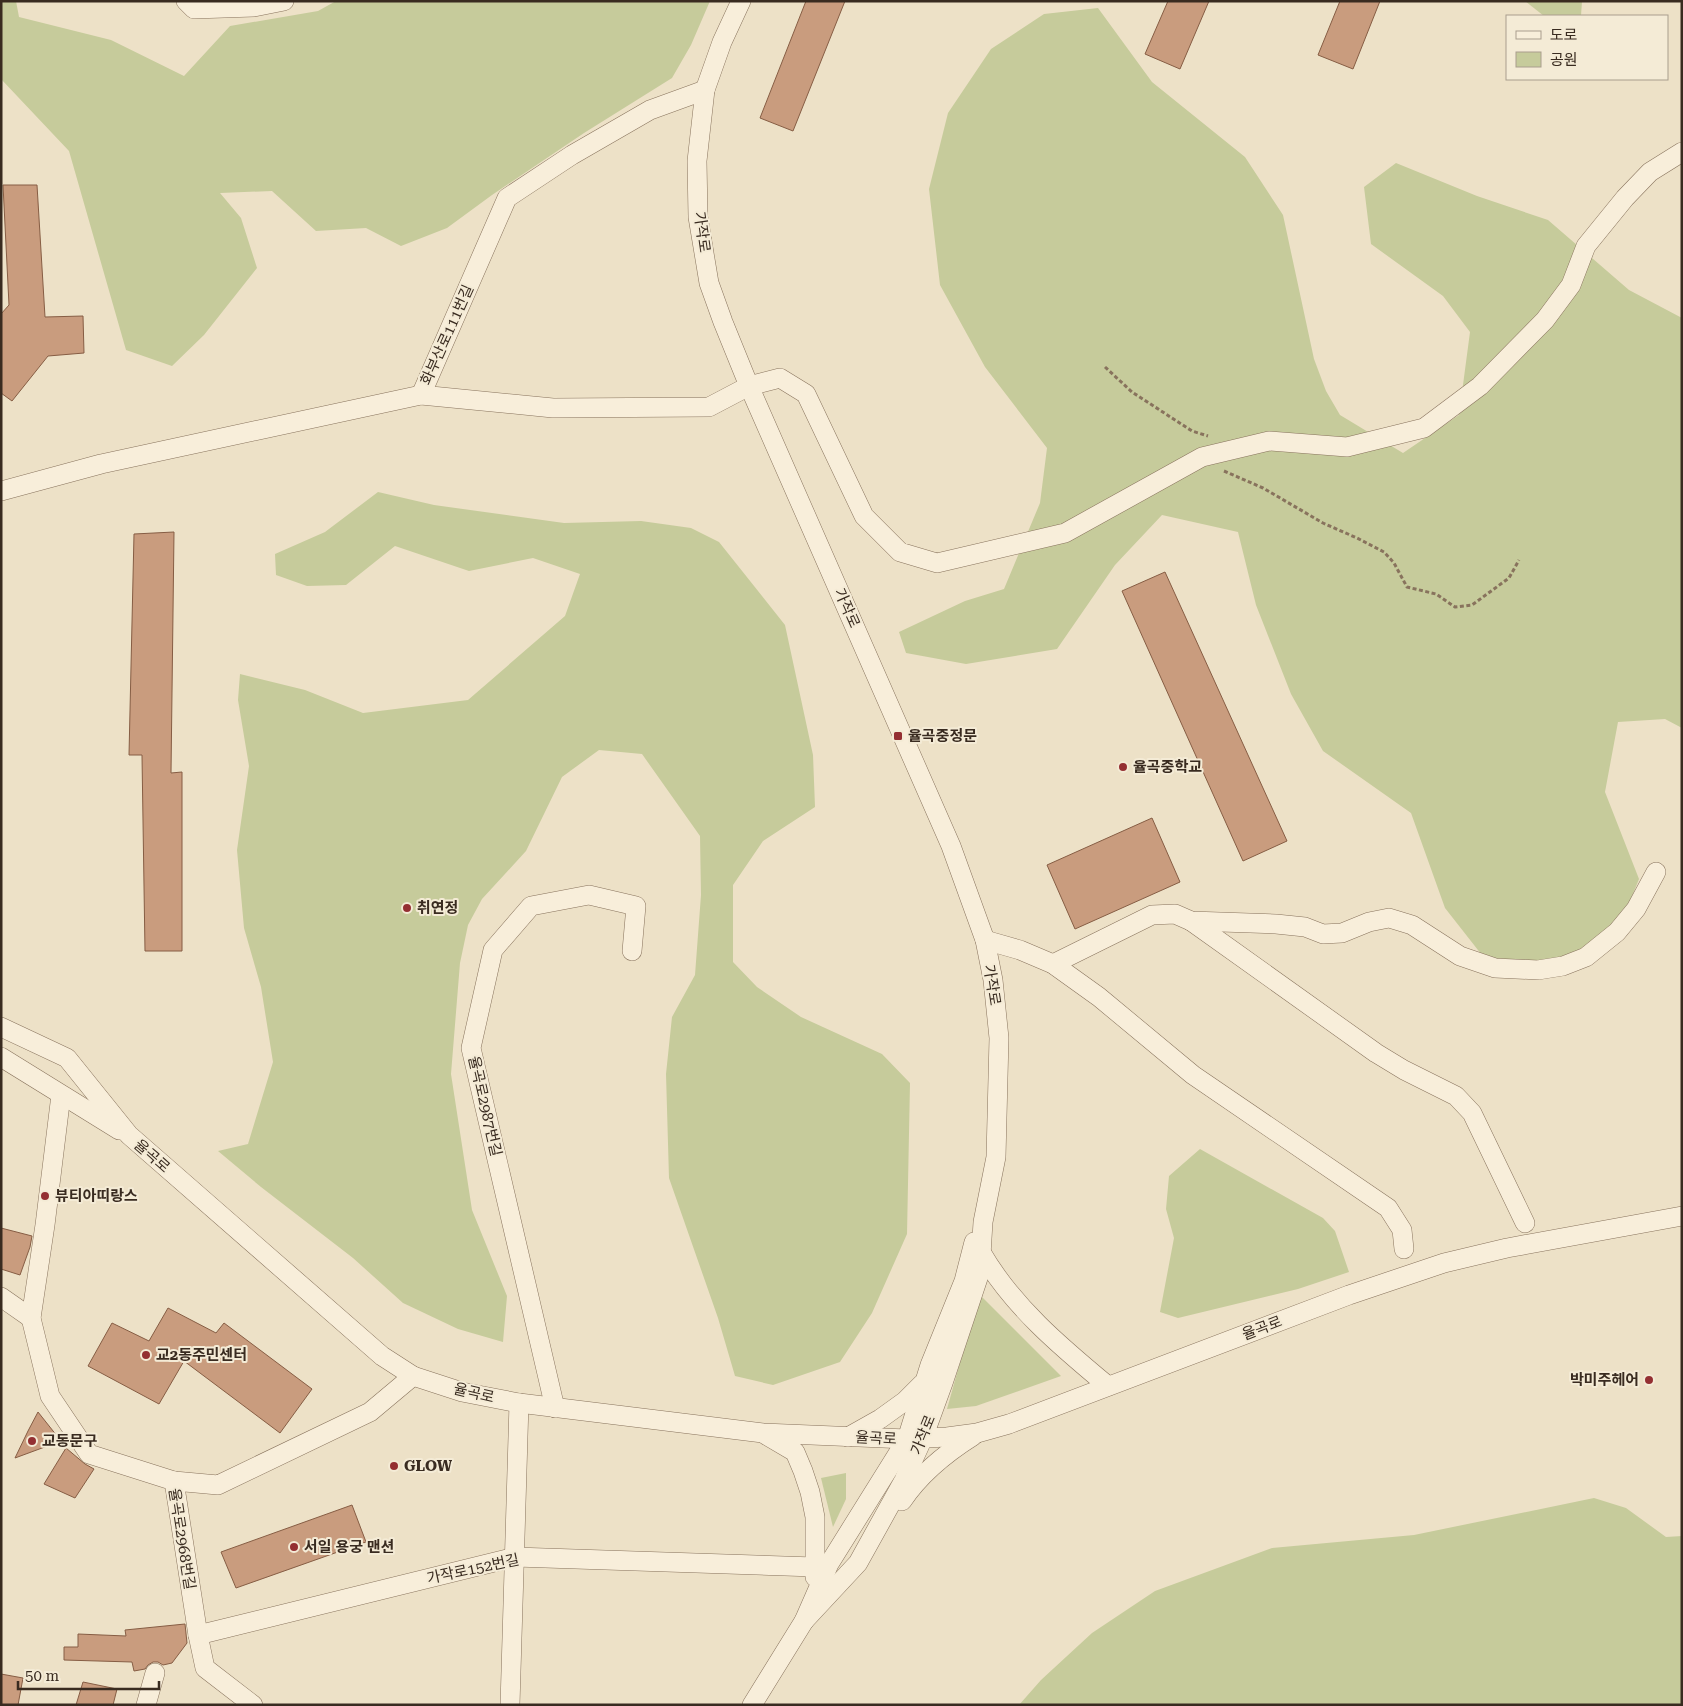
<svg xmlns="http://www.w3.org/2000/svg" width="1683" height="1706" font-family="'Roboto Serif','Noto Sans KR',serif">
	<style>
		.green { fill: #c6cb9b }
		.building { fill: #c99c7e; stroke: #865d44 }
		.lines { fill: none; stroke-linecap: round; stroke-linejoin: round }
		.minor-casing { stroke: #88735d; stroke-width: 20 }
		.path { stroke: #88735d; stroke-width: 3; stroke-dasharray: 4 2.5; stroke-linecap: butt }
		.minor { stroke: #f8eeda; stroke-width: 19 }
		.poi-dot { fill: #942f32; stroke: #f4ebd6; stroke-width: 2 }
		.labels { text-anchor: middle; dominant-baseline: central; stroke-width: 4; stroke-linejoin: round; paint-order: stroke }
		.street-label { font-size: 15px; fill: #392b20; stroke: #f4ebd6 }
		.poi-label { font-size: 15px; font-weight: bold; fill: #392b20; stroke: #f4ebd6; text-anchor: start }
	</style>
	<rect width="100%" height="100%" fill="#ede1c7"/>
	<!-- green -->
	<g class="green">
		<path d="M1,1H16L19,17L111,40L184,76L230,26L318,11L336,1H710L691,45L672,78L584,133L492,195L447,228L401,246L366,228L316,231L272,191L220,193L241,218L257,268L204,335L172,366L126,350L69,151L1,79Z"/>
		<path d="M1525,1H1582L1581,16H1544Z"/>
		<path d="M1098,8L1152,82L1245,157L1283,215L1314,359L1326,391L1340,415L1403,453L1459,415L1470,332L1443,296L1371,244L1364,187L1396,163L1477,196L1548,220L1629,290L1682,318V728L1665,719L1618,722L1605,792L1639,879L1613,943L1554,975L1485,959L1445,908L1411,813L1323,751L1291,694L1256,605L1238,532L1162,515L1115,565L1057,649L966,664L906,653L899,632L965,601L1004,589L1040,503L1047,448L985,367L940,285L929,189L948,113L991,49L1044,14Z"/>
		<path d="M378,492L434,505L564,523L641,521L691,528L719,542L785,625L813,755L815,807L763,841L733,885V962L757,987L801,1017L882,1054L910,1083L907,1234L872,1313L840,1362L773,1385L735,1376L718,1318L669,1178L666,1074L672,1017L695,975L701,895L700,836L642,754L599,750L562,777L526,851L482,899L468,925L460,963L451,1074L472,1210L507,1296L503,1342L458,1329L403,1303L353,1258L261,1187L218,1151L248,1144L273,1062L261,987L244,928L237,850L249,766L238,700L240,674L305,690L363,713L468,700L565,616L580,574L533,558L469,571L395,546L346,585L307,586L276,575L275,554L325,532Z"/>
		<path d="M1200,1149L1323,1218L1335,1231L1349,1272L1298,1289L1178,1318L1160,1312L1174,1238L1166,1209L1169,1176Z"/>
		<path d="M979,1294L1061,1376L976,1406L947,1409Z"/>
		<path d="M846,1473V1499L833,1527L821,1478Z"/>
		<path d="M1594,1498L1626,1508L1666,1537L1682,1536V1705H1019L1041,1680L1092,1633L1155,1591L1272,1548L1414,1535Z"/>
	</g>
	<!-- building -->
	<g class="building">
		<path d="M806,1H845L793,131L760,118Z"/>
		<path d="M1168,1H1209L1180,69L1145,54Z"/>
		<path d="M1340,1H1380L1353,69L1318,55Z"/>
		<path d="M3,185H37L45,317L83,316L84,353L48,356L12,401L1,393V314L9,305Z"/>
		<path d="M174,532L171,773L182,772V951H145L142,755H129L134,534Z"/>
		<path d="M1165,572L1287,841L1243,861L1122,591Z"/>
		<path d="M1152,818L1180,882L1075,929L1047,865Z"/>
		<path d="M1,1228L32,1236L30,1247L20,1275L1,1269Z"/>
		<path d="M168,1308L216,1333L224,1323L312,1389L280,1433L184,1361L159,1404L88,1366L112,1323L149,1341Z"/>
		<path d="M38,1412L61,1441L15,1458L28,1431Z"/>
		<path d="M66,1448L85,1464L94,1469L75,1498L44,1484Z"/>
		<path d="M352,1505L366,1542L236,1588L221,1552Z"/>
		<path d="M185,1624L187,1643L172,1663L163,1665L158,1662H153L148,1665L145,1669L134,1671L132,1662L64,1660V1647H78V1634L126,1636L125,1630Z"/>
		<path d="M1,1674L23,1678L18,1705H1Z"/>
		<path d="M83,1682L117,1689L113,1705H76Z"/>
	</g>
	<g class="lines">
		<!-- minor casing -->
		<g class="minor-casing">
			<g id="minor">
				<path d="M186,1L194,9L254,7L284,1"/>
				<path d="M741,1L722,42L705,90L697,161L698,217L709,283L723,322L749,386L951,846L985,940L993,980L999,1038L996,1157L983,1222L980,1272L943,1383L923,1438L904,1480L858,1563L804,1621"/>
				<path d="M421,395L507,198L572,155L650,110L705,90"/>
				<path d="M1,491L101,464L421,395L553,408L709,407L749,386L780,378L806,394L864,516L900,552L937,563L1065,533L1202,457L1269,441L1347,447L1424,428L1480,386L1545,320L1571,285L1586,246L1625,198L1650,172L1682,152"/>
				<path d="M1191,921L1376,1053L1404,1070L1456,1096L1472,1113L1525,1223"/>
				<path d="M985,940L1020,950L1053,964L1099,997L1193,1075L1388,1208L1402,1230L1404,1249"/>
				<path d="M1053,964L1152,915L1175,914L1191,921L1276,924L1305,927L1323,934L1342,933L1369,922L1389,918L1412,925L1460,956L1495,968L1538,970L1563,966L1586,957L1617,932L1636,909L1656,872"/>
				<path d="M1,1027L67,1058L129,1135L382,1356L413,1376L462,1392L519,1403L763,1433L907,1439L947,1437L977,1433L1009,1424L1349,1295L1444,1263L1507,1248L1682,1216"/>
				<path d="M1,1057L119,1130"/>
				<path d="M61,1095L45,1225L31,1318L50,1396L89,1454L174,1481L198,1635L205,1668L253,1705"/>
				<path d="M981,1252C1012,1306 1061,1347 1108,1386"/>
				<path d="M1,1297L31,1318"/>
				<path d="M555,1408L471,1048L493,950L531,906L589,895L636,906L632,951"/>
				<path d="M766,1435L795,1452L803,1471L810,1492L815,1517V1577"/>
				<path d="M848,1437L880,1419L905,1401L922,1384"/>
				<path d="M174,1481L218,1485L370,1412L413,1376"/>
				<path d="M902,1501C920,1474 946,1453 973,1436"/>
				<path d="M198,1635L515,1557L815,1567"/>
				<path d="M146,1705L155,1673"/>
				<path d="M510,1705L519,1403"/>
				<path d="M752,1705L804,1621L829,1564L907,1439L930,1365L964,1281L974,1242"/>
			</g>
		</g>
		<!-- path -->
		<g class="path">
			<path d="M1105,367L1132,392L1192,431L1208,436"/>
			<path d="M1224,471L1263,488L1323,523L1357,538L1384,552L1394,563L1407,587L1436,594L1455,607L1472,605L1509,578L1519,560"/>
		</g>
		<!-- minor -->
		<use href="#minor" class="minor"/>
	</g>
	<!-- markers -->
	<g class="poi-dot">
		<rect x="893" y="731" width="10" height="10" rx="2.5"/>
		<circle cx="1123" cy="767" r="5"/>
		<circle cx="407" cy="908" r="5"/>
		<circle cx="45" cy="1196" r="5"/>
		<circle cx="146" cy="1355" r="5"/>
		<circle cx="1649" cy="1380" r="5"/>
		<circle cx="32" cy="1441" r="5"/>
		<circle cx="394" cy="1466" r="5"/>
		<circle cx="294" cy="1547" r="5"/>
	</g>
	<g class="labels">
		<!-- street labels -->
		<g class="street-label">
			<text transform="translate(702 232) rotate(82)">가작로</text>
			<text transform="translate(447 335) rotate(-66)">화부산로111번길</text>
			<text transform="translate(847 608) rotate(66)">가작로</text>
			<text transform="translate(992 985) rotate(81)">가작로</text>
			<text transform="translate(485 1106) rotate(77)">율곡로2987번길</text>
			<text transform="translate(152 1156) rotate(41)">율곡로</text>
			<text transform="translate(1262 1328) rotate(-21)">율곡로</text>
			<text transform="translate(474 1393) rotate(13)">율곡로</text>
			<text transform="translate(923 1435) rotate(-68)">가작로</text>
			<text transform="translate(876 1438) rotate(3)">율곡로</text>
			<text transform="translate(182 1539) rotate(81)">율곡로2968번길</text>
			<text transform="translate(473 1569) rotate(-12)">가작로152번길</text>
		</g>
		<!-- poi labels -->
		<g class="poi-label">
			<text x="908" y="736">율곡중정문</text>
			<text x="1133" y="767">율곡중학교</text>
			<text x="417" y="908">취연정</text>
			<text x="55" y="1196">뷰티아띠랑스</text>
			<text x="156" y="1355">교2동주민센터</text>
			<text x="1639" y="1380" text-anchor="end">박미주헤어</text>
			<text x="42" y="1441">교동문구</text>
			<text x="404" y="1466">GLOW</text>
			<text x="304" y="1547">서일 용궁 맨션</text>
		</g>
	</g>
	<!-- border -->
	<rect width="1683" height="1706" fill="none" stroke="#392b20" stroke-width="5"/>
	<!-- legend -->
	<rect x="1506" y="15" width="162" height="65" fill="#f4ebd6" stroke="#a99e8d"/>
	<rect x="1516" y="31" width="25" height="8" fill="#f8eeda" stroke="#a99e8d"/>
	<text x="1550" y="40" font-size="15" fill="#392b20">도로</text>
	<rect x="1516" y="52" width="25" height="15" fill="#c6cb9b" stroke="#a99e8d"/>
	<text x="1550" y="65" font-size="15" fill="#392b20">공원</text>
	<!-- scale -->
	<path d="M18 1681v8h141v-8" fill="none" stroke="#392b20" stroke-width="2.5"/>
	<text x="25" y="1681" font-size="15" fill="#392b20" stroke="#f4ebd6" stroke-width="4" paint-order="stroke">50 m</text>
</svg>
